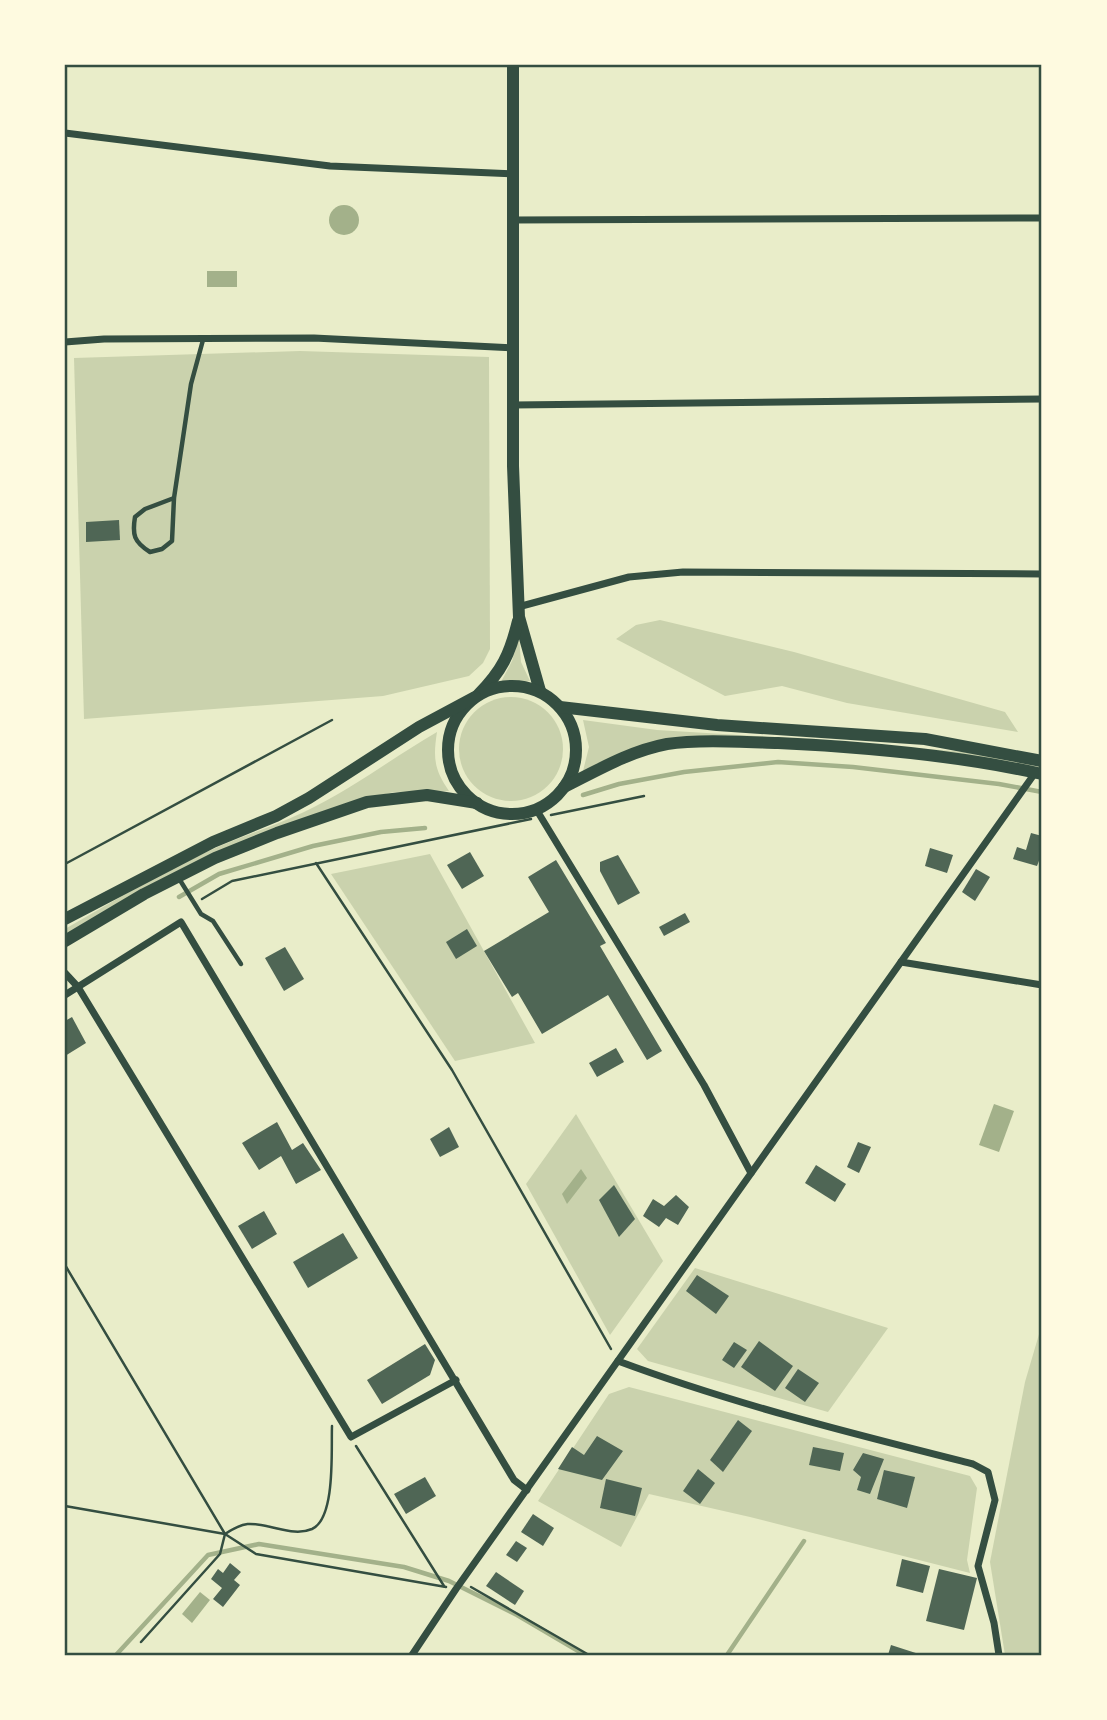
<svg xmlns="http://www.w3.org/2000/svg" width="1107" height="1720" font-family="'Roboto Serif',serif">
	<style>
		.green { fill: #cad2ad }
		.water { fill: #a3b18a }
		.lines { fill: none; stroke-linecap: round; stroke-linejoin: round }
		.stream { stroke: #a3b18a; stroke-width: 4.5 }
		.building { fill: #4f6655 }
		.path { stroke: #344e41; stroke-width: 2.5 }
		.service { stroke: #344e41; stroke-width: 4.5 }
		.minor { stroke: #344e41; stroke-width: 7 }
		.secondary { stroke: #344e41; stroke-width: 12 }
		.primary { stroke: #344e41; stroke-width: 12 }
		.neatline { fill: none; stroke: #344e41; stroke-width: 2.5 }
	</style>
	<rect width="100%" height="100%" fill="#e9edc9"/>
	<!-- green -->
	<g class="green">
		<path d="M300,351L489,357L490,649L483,663L469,676L383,696L84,719L74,358Z"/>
		<path d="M660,620L794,652L1005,712L1018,732L847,703L782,686L725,696L616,639L636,625Z"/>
		<path d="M519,638L521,662L530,681L501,682L512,661Z"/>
		<circle cx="511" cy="749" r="52"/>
		<path d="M583,720L657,730L820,740L965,752L1042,767V770L711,737L583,771L589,747Z"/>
		<path d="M437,732C433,758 434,769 449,791L394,792L359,800L307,819L65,935V929C116,900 166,869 220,846C248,834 277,825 304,812C351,790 392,758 437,732Z"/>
		<path d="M430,854L535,1043L455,1061L331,874Z"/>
		<path d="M576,1114L663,1261L610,1335L526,1184Z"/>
		<path d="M695,1268L888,1328L828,1412L648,1361L637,1349Z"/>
		<path d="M1042,1324V1655H1005L990,1562L1025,1382Z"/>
		<path d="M629,1387L970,1476L977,1488L967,1560L970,1573L750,1517L649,1494L621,1547L538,1501L609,1394Z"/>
	</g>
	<!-- water -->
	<g class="water">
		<circle cx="344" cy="220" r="15"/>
		<rect x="207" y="271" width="30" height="16"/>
		<path d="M994,1104L1014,1111L999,1152L979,1145Z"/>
		<path d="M581,1169L587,1178L567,1204L562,1194Z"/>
		<path d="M200,1592L210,1600L192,1623L182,1614Z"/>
	</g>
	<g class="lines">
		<!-- stream -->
		<g class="stream">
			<path d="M583,795L619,784L684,772L778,762L853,767L999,784L1042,792"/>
			<path d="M179,897L219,874L313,846L381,832L425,828"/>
			<path d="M116,1655L208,1555L259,1544L404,1567L449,1581L517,1615L585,1655"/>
			<path d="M727,1655L804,1541"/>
		</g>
	</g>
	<!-- building -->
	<g class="building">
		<path d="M119,520L120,540L86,542V522Z"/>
		<path d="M1031,833L1042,836V853L1037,866L1013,859L1017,847L1026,850Z"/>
		<path d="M930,848L953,855L947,873L925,866Z"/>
		<path d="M470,852L484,876L462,889L447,865Z"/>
		<path d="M618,855L640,893L618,905L600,871V862Z"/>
		<path d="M556,860L606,943L600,946L662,1051L647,1060L608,995L542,1034L518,993L512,997L484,951L549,912L528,877Z"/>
		<path d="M976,869L990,877L975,901L962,892Z"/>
		<path d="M685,913L690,922L664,936L659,927Z"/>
		<path d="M467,929L477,946L456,959L446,942Z"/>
		<path d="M285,947L304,979L284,991L265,958Z"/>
		<path d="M72,1017L86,1043L65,1056V1021Z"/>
		<path d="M616,1048L624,1062L597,1077L589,1063Z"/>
		<path d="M277,1122L292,1150L303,1143L321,1170L296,1184L281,1156L259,1170L242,1143Z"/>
		<path d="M449,1127L459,1147L440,1157L430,1139Z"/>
		<path d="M858,1142L871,1147L859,1173L847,1167Z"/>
		<path d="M816,1165L846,1184L835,1202L805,1183Z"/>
		<path d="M614,1185L635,1219L619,1237L599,1200Z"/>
		<path d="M676,1195L689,1207L678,1225L666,1218L659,1227L643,1216L653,1199L664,1206Z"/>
		<path d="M264,1211L277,1234L252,1249L238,1226Z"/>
		<path d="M343,1233L358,1258L308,1288L293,1262Z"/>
		<path d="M697,1275L729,1296L716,1314L686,1291Z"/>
		<path d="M759,1341L793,1366L775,1391L741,1367Z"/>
		<path d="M734,1342L747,1350L734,1368L722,1360Z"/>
		<path d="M425,1344L435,1360L430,1375L382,1404L367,1380Z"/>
		<path d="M798,1369L819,1383L805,1402L785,1388Z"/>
		<path d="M738,1420L752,1431L723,1472L710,1460Z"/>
		<path d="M597,1436L623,1451L602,1480L558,1469L572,1447L584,1455Z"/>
		<path d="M813,1447L844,1453L840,1471L809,1465Z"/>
		<path d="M863,1453L884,1459L870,1494L857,1490L861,1477L853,1470Z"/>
		<path d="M698,1469L715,1483L700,1504L683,1491Z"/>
		<path d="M884,1470L915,1477L907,1508L877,1499Z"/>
		<path d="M425,1477L436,1496L406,1514L394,1494Z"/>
		<path d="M606,1479L642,1488L635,1516L600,1508Z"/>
		<path d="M533,1514L554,1528L543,1546L521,1532Z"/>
		<path d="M516,1541L527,1548L517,1562L506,1555Z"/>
		<path d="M902,1559L930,1566L923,1593L896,1586Z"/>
		<path d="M230,1563L241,1572L234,1580L240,1585L223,1607L213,1599L222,1588L211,1579L218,1569L223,1573Z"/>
		<path d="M939,1569L977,1578L964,1630L926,1621Z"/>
		<path d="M496,1572L524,1591L515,1605L486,1586Z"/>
		<path d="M891,1645L922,1655H888Z"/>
	</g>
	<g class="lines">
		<!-- path -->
		<g class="path">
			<path d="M551,815L644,796"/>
			<path d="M316,863L452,1070L611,1349"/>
			<path d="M65,864L332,720"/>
			<path d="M202,899L232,881L531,819"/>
			<path d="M65,1265L225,1534L220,1554L141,1642"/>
			<path d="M356,1446L444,1586"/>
			<path d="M65,1506L225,1534L256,1554L446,1587"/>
			<path d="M225,1534C246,1520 252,1523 275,1528C288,1531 300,1534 312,1529C336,1518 331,1449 332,1426"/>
			<path d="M471,1587L589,1655"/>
		</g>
		<!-- service -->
		<g class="service">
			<path d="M174,498L145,509L135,517C132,535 134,542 150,552L162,549L172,541L174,498L191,384L203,340"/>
			<path d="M178,877L201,914L213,921L241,964"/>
		</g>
		<!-- minor -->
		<g class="minor">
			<path d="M65,133L330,166L513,174"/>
			<path d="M513,220L1042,218"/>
			<path d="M65,342L104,339L314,338L513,348"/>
			<path d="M513,405L1042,399"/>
			<path d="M518,607L629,577L683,572L1042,574"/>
			<path d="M536,809L704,1085L751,1173"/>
			<path d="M901,962L1042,985"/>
			<path d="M65,973L78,987L351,1437L456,1380"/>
			<path d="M65,995L181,922L514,1480L527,1490"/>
			<path d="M618,1361C733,1404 854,1434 973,1464L988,1472L995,1500L978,1566L994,1623L999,1655"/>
			<path d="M412,1655L456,1589L1035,773"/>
		</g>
		<!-- secondary -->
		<g class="secondary">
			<path d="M513,65V466L519,617L540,691"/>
			<path d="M478,695C502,671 510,654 518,621"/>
		</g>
		<!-- primary -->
		<g class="primary">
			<circle cx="512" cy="750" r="64"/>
			<path d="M560,707L717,725L925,739L1042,761"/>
			<path d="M564,787C598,770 630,751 667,744C698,739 746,742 778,743C866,747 956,755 1042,774"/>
			<path d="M65,919L213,842L276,816L309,798L419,727L475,697"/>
			<path d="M65,941L144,894L215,858L277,833L367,802L427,795L477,803"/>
		</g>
	</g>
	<!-- border -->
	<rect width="1107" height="1720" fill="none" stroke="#fefae0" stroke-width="133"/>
	<rect x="66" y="66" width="974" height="1588" class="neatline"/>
</svg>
